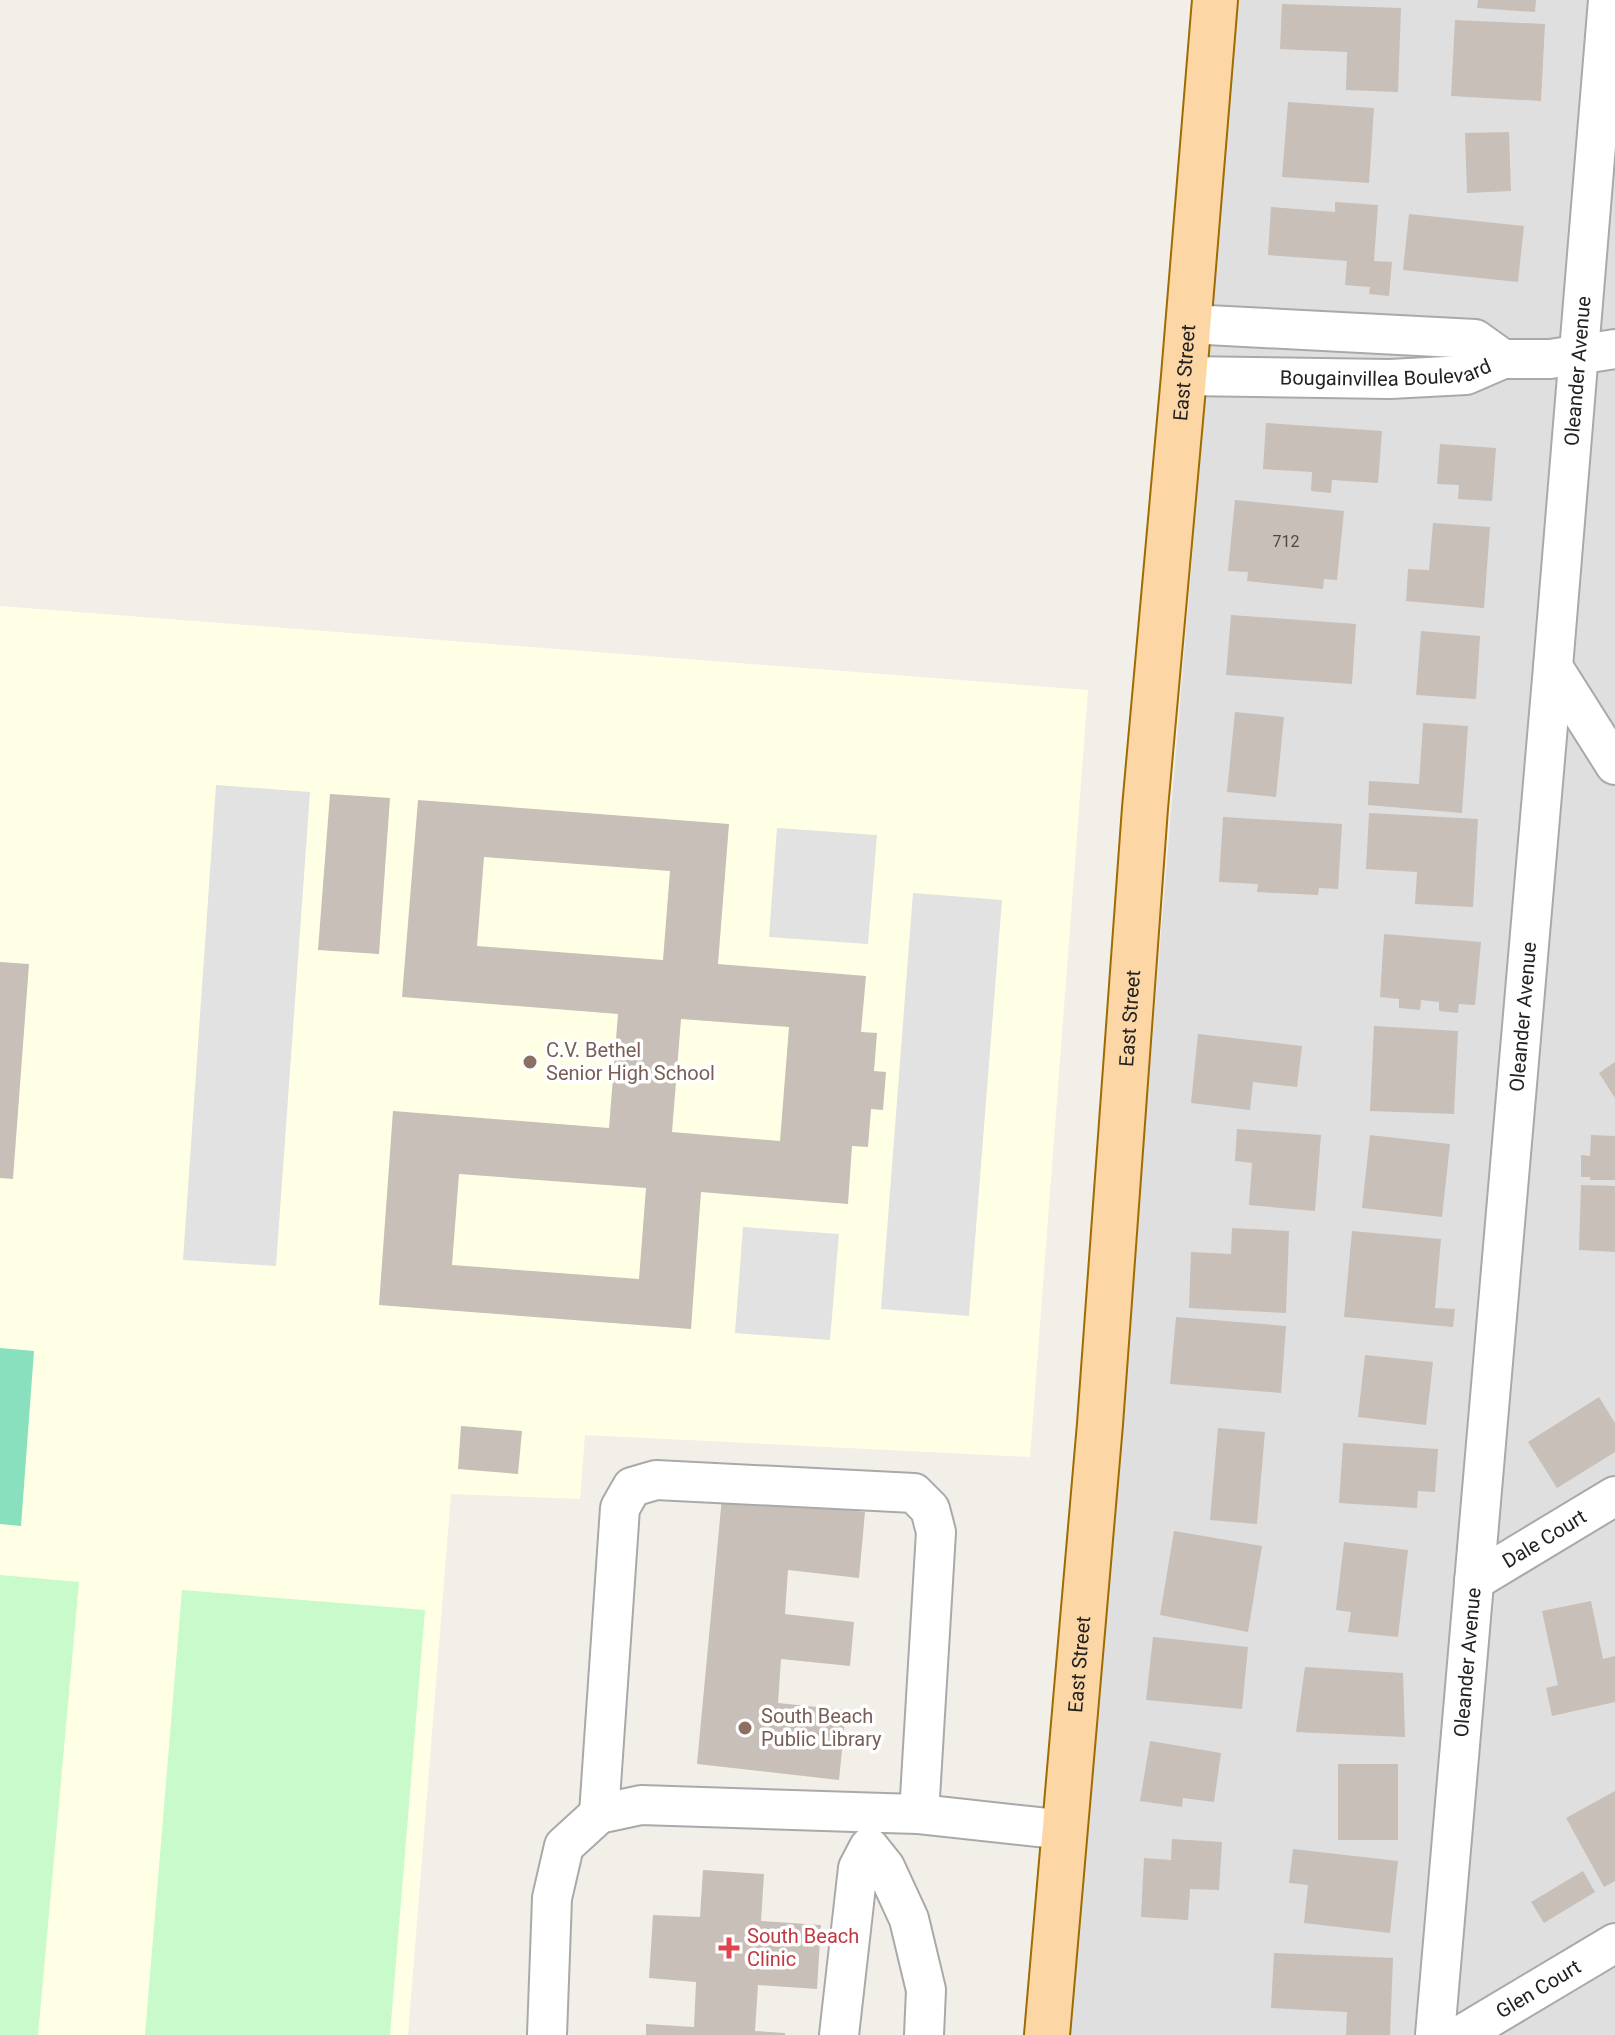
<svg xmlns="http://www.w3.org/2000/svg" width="1615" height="2035" font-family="Roboto,sans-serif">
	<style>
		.residential { fill: #e0dfdf }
		.education { fill: #ffffe5 }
		.park { fill: #c8facc }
		.pitch { fill: #88e0be }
		.parking { fill: #e2e2e2 }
		.building { fill: #c7bfb8; fill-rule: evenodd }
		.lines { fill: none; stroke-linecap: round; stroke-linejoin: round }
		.minor-casing { stroke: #a9a9a9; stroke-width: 42 }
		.major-casing { stroke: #a06b00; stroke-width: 48 }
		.minor { stroke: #fff; stroke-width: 38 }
		.major { stroke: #fcd6a4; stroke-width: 44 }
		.education-dot { fill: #8d6e63; stroke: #fff; stroke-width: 3 }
		.health-dot { fill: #e0444e; stroke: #fff; stroke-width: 3 }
		.labels { text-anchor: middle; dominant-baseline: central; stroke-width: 7; stroke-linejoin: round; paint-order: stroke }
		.number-label { font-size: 16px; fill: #4b4948 }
		.street-label { font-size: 20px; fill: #222; stroke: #fff }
		.education-label { font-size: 20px; fill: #785e54; stroke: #fff; text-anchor: start }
		.health-label { font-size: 20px; fill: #be3a42; stroke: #fff; text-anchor: start }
	</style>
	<rect width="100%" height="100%" fill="#f2efe9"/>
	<!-- residential -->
	<path class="residential" d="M1238,0H1615V2035H1070Z"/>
	<!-- education -->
	<path class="education" d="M0,606L1088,690L1030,1457L585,1435L580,1499L451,1494L408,2035H0Z"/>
	<!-- park -->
	<g class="park">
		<path d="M0,1575L79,1582L38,2035H0Z"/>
		<path d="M182,1590L425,1610L390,2035H145Z"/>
	</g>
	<!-- pitch -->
	<path class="pitch" d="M0,1348L34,1351L21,1526L0,1524Z"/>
	<!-- parking -->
	<g class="parking">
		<path d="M216,785L310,792L276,1266L183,1260Z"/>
		<path d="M777,828L877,835L868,944L769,937Z"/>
		<path d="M913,893L1002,900L969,1316L881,1309Z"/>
		<path d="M743,1227L839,1234L830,1340L735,1333Z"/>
	</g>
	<!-- building -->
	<g class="building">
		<path d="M1478,0H1536L1535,12L1477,8Z"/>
		<path d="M1282,4L1401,8L1398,92L1346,90L1347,52L1280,49Z"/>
		<path d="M1455,20L1545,24L1541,101L1451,96Z"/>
		<path d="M1288,102L1374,108L1369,183L1282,177Z"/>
		<path d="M1509,132L1511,191L1467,193L1465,133Z"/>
		<path d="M1335,202L1378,205L1374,261L1392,262L1389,296L1369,294L1370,287L1345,285L1347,261L1268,255L1271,207L1335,212Z"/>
		<path d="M1409,214L1524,226L1518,282L1403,270Z"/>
		<path d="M1266,423L1382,431L1378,483L1332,480L1331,493L1311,491L1312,472L1263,469Z"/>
		<path d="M1440,444L1496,448L1492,501L1458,499L1459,485L1437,484Z"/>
		<path d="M1235,500L1344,511L1337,580L1324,579L1323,589L1247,581L1248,572L1228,571Z"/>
		<path d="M1433,523L1490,527L1484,608L1406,601L1408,569L1429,570Z"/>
		<path d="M1231,615L1356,624L1352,684L1226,675Z"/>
		<path d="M1421,631L1480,636L1476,699L1416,695Z"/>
		<path d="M1235,712L1284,717L1276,797L1227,792Z"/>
		<path d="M1423,723L1468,726L1462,813L1368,805L1369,781L1419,784Z"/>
		<path d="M330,794L390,798L379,954L318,950Z"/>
		<path d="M418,800L729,824L718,964L866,976L861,1032L877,1033L874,1071L886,1072L883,1110L871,1109L868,1147L852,1146L848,1204L701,1192L691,1329L379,1305L393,1111L609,1128L618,1014L402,997ZM484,857L670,871L663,960L477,946ZM681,1019L789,1027L780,1141L672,1132ZM459,1174L646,1188L639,1279L452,1265Z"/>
		<path d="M1369,813L1478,819L1473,907L1415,904L1417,872L1366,869Z"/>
		<path d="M1223,817L1342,824L1338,889L1319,888L1318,895L1257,892L1258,884L1219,882Z"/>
		<path d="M1384,934L1481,942L1475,1005L1459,1004L1458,1013L1439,1011V1002L1421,1000L1420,1010L1399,1008V999L1380,997Z"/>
		<path d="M0,962L29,964L13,1179L0,1178Z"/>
		<path d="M1374,1026L1458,1031L1454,1114L1370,1111Z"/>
		<path d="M1198,1034L1302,1046L1297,1087L1253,1082L1250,1110L1191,1103Z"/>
		<path d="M1615,1062V1098L1599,1073Z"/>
		<path d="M1237,1129L1321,1135L1315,1211L1249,1205L1252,1163L1235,1161Z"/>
		<path d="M1370,1135L1450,1144L1442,1217L1362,1208Z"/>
		<path d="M1591,1135L1615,1136V1180H1590V1177H1581V1155L1590,1156Z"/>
		<path d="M1581,1185L1615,1186V1252L1579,1250Z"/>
		<path d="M1232,1228L1289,1231L1286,1313L1189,1308L1191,1252L1231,1254Z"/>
		<path d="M1352,1231L1441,1239L1435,1308L1455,1309L1453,1327L1344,1317Z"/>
		<path d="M1176,1317L1286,1326L1281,1393L1170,1384Z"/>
		<path d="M1365,1355L1433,1362L1426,1425L1358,1417Z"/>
		<path d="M1599,1397L1615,1423V1452L1557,1488L1528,1442Z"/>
		<path d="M461,1426L522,1431L518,1474L458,1469Z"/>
		<path d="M1218,1428L1265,1432L1257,1524L1210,1520Z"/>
		<path d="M1343,1443L1438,1449L1435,1492L1418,1491L1417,1508L1339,1503Z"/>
		<path d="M722,1497L865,1512L859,1578L788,1570L785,1614L854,1622L850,1666L781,1659L778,1703L846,1710L839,1780L697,1764Z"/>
		<path d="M1174,1531L1262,1546L1248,1632L1160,1615Z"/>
		<path d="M1344,1542L1408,1550L1398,1637L1348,1632L1351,1612L1336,1610Z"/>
		<path d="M1591,1601L1603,1659L1615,1656V1702L1552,1716L1546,1688L1558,1685L1542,1611Z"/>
		<path d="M1153,1637L1248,1647L1242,1709L1146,1700Z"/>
		<path d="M1305,1667L1403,1673L1405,1737L1296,1732Z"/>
		<path d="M1150,1741L1221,1753L1214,1802L1183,1798L1182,1807L1140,1801Z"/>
		<rect x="1338" y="1764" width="60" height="76"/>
		<path d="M1615,1791V1881L1604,1887L1566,1818Z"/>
		<path d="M1172,1839L1222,1842L1219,1890L1190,1889L1188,1920L1141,1917L1144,1858L1171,1860Z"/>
		<path d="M1293,1849L1398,1861L1390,1933L1304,1923L1308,1885L1289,1883Z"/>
		<path d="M703,1870L764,1874L761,1921L821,1925L817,1989L758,1985L755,2031L785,2033V2035H646V2024L694,2027L696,1982L649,1978L653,1915L700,1917Z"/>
		<path d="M1583,1871L1595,1892L1544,1923L1531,1902Z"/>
		<path d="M1274,1953L1393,1958L1390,2035H1346L1347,2012L1271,2008Z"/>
	</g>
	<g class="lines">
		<!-- minor casing -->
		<g class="minor-casing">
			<g id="minor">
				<path d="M1188,324L1475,339L1503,359"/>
				<path id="s1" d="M1184,376L1390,379L1466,375L1503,359H1550L1615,349"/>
				<path d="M1553,667L1615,765"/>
				<path id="s2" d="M1474,1581L1615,1496"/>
				<path d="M599,1814L620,1508L632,1487L656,1480L914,1493L930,1509L936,1532L919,1814"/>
				<path d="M547,2035L552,1898L564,1846L599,1814L641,1805L884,1813L919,1814L1066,1830"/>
				<path d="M839,2035L858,1868L869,1847L885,1867L909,1919L926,1990L924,2035"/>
				<path id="s3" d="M1435,2035L1553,667L1608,0"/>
				<path id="s4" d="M1461,2035L1615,1943"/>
			</g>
		</g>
		<!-- major casing -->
		<g class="major-casing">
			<g id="major">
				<path id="s5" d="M1047,2035L1100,1424L1145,808L1184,376L1215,0"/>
			</g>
		</g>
		<!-- minor -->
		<use href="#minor" class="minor"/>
		<!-- major -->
		<use href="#major" class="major"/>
	</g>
	<!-- markers -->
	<g class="education-dot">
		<circle cx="530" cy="1062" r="8"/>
		<circle cx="745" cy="1728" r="8"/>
	</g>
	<path class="health-dot" d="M725 1936h8v8h8v8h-8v8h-8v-8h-8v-8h8z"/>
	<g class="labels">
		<!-- number labels -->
		<g class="number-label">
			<text x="1286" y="541">712</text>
		</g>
		<!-- street labels -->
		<g class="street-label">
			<text stroke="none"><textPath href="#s1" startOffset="202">Bougainvillea Boulevard</textPath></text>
			<text stroke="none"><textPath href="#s5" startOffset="1668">East Street</textPath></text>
			<text stroke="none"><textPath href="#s3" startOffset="1670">Oleander Avenue</textPath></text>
			<text stroke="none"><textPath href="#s5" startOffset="1020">East Street</textPath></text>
			<text stroke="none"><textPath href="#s3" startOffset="1022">Oleander Avenue</textPath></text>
			<text stroke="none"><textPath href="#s2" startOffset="82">Dale Court</textPath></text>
			<text stroke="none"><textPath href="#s5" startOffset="372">East Street</textPath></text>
			<text stroke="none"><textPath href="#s3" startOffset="374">Oleander Avenue</textPath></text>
			<text stroke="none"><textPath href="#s4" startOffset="90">Glen Court</textPath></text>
		</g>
		<!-- education labels -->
		<g class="education-label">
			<text x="546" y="1050">C.V. Bethel<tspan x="546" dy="23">Senior High School</tspan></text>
			<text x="761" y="1716">South Beach<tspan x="761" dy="23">Public Library</tspan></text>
		</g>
		<!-- health labels -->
		<g class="health-label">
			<text x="747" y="1936">South Beach<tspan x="747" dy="23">Clinic</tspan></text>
		</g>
	</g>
</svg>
